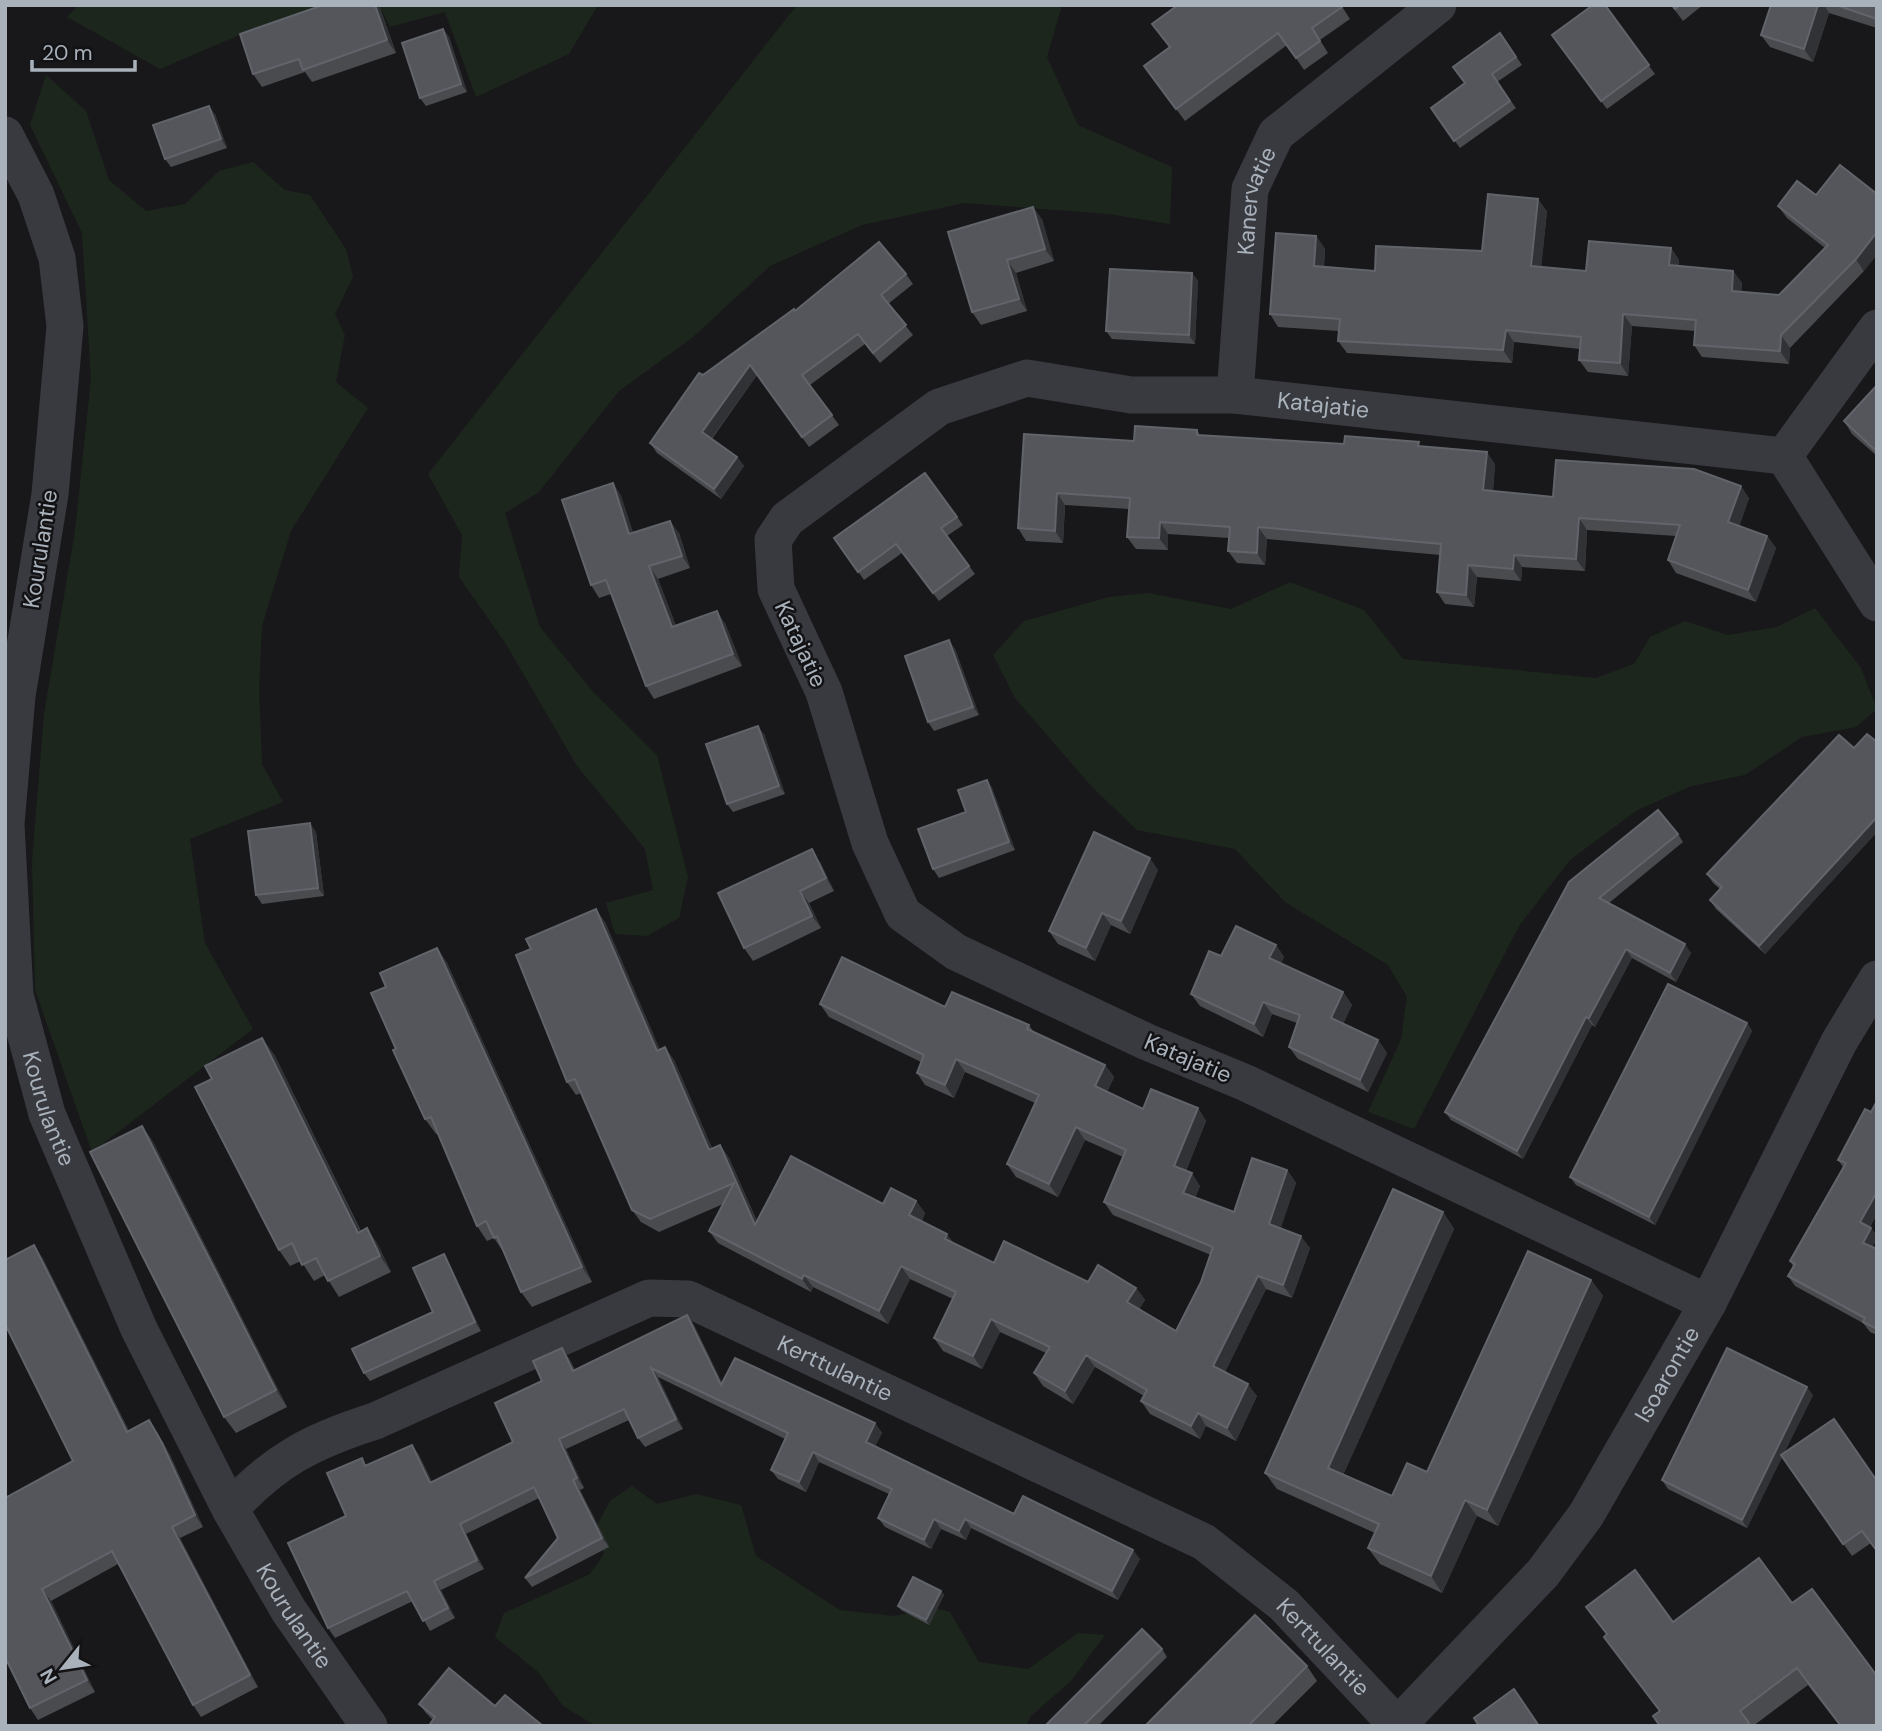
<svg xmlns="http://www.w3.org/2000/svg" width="1882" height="1731" font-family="'DM Sans',sans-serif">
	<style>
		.green { fill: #1d261d }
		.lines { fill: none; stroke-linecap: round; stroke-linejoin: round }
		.minor { stroke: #383a40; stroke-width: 37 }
		.wall { fill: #494b4f }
		.shaded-wall { fill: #313235 }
		.building { fill: #54565b; stroke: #61646a; stroke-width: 2 }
		.labels { text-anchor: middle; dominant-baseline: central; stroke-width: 5; stroke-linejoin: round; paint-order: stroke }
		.street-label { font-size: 23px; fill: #a9b1bb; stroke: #131315 }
	</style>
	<rect width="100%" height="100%" fill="#18181a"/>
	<!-- green -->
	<g class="green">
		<path d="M79,5H333L253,29L160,69L67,17Z"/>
		<path d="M379,5H598L569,54L476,97L445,12L390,27Z"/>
		<path d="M797,5H1062L1047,57L1078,125L1172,167L1170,224L1109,214L964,203L862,225L770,266L693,337L619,391L539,492L505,513L540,627L594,693L657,755L688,877L679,918L647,936L615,934L606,903L653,890L645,849L577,766L506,644L459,577L462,535L428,474Z"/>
		<path d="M46,75L86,111L109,180L146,211L185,204L219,171L253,162L285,190L310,195L346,249L353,277L335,314L345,335L336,382L368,408L291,531L262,626L259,688L262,764L283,802L190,839L205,943L253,1029L92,1152L35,990L32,862L44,714L75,531L91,379L82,233L30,125Z"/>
		<path d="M1290,582L1364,610L1403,659L1596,678L1634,664L1650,637L1685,621L1728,635L1777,627L1815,608L1861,668L1877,709L1856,727L1802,737L1745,775L1691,786L1636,811L1570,860L1519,926L1414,1129L1368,1112L1401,1039L1407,997L1388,965L1285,902L1235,849L1137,830L1092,787L1015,698L993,655L1024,621L1109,597L1148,593L1231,609Z"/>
		<path d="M632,1486L657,1504L696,1494L741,1505L756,1556L840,1610L894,1616L934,1608L950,1612L979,1662L1028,1669L1078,1633L1105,1635L1071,1681L1031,1716L1026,1726H596L563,1706L538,1672L495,1637L504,1613L590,1574L604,1554L596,1527L610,1501Z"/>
	</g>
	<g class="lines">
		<!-- minor -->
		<g class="minor">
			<path id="s1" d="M5,135L36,195L57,258L65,326L50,494L17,696L6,824L15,995L47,1114L139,1329L230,1509L289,1611L369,1726"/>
			<path id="s2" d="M1235,395L1250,189L1276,134L1438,5"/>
			<path d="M1784,456L1877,328"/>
			<path id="s3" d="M1708,1303L1246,1083L1147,1042L956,952L903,914L870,843L824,692L776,589L773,540L787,519L939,407L1027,378L1131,395H1235L1784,456L1877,603"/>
			<path id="s4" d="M230,1509C275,1460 312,1441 375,1421L649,1298L688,1299L1204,1542L1284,1605L1397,1725"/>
			<path id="s5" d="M1397,1726L1543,1573L1586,1515L1708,1303L1839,1042L1877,979"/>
		</g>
	</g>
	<!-- wall -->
	<g class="wall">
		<path d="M379,5L396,53L312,82L305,72L262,87L253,74Z"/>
		<path d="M1341,5L1350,19L1320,40L1328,53L1304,70L1287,45L1185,121L1153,78L1169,48Z"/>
		<path d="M1605,5L1655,74L1607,109L1552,35Z"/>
		<path d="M1671,5H1703L1683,21Z"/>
		<path d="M1771,5H1877V28L1829,13L1813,62L1770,47L1761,35Z"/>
		<path d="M443,29L449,37L467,92L426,106L420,98Z"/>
		<path d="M1500,33L1522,65L1497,82L1516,108L1460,148L1431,108L1465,83Z"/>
		<path d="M215,114L227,148L171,167L165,159Z"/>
		<path d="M1816,195L1864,271L1790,348L1789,364L1702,357L1694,345L1695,331L1632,326L1628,376L1588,372L1579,360L1580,349L1514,342L1512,363L1347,353L1338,341L1339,331L1278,327L1270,314L1316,236L1325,249L1324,267L1375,271L1482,251L1547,211L1541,267L1586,271L1671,248L1679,260V266L1733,271L1742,283L1741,292L1779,295L1825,248L1787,218L1778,206Z"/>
		<path d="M1042,219L1054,261L1016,273L1027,311L981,325L972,312L948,232Z"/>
		<path d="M1192,273L1198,281L1195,344L1112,339L1106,331Z"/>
		<path d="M906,274L913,284L888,304L913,335L880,363L865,344L810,385L839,425L809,447L757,375L712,439L737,457L744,466L721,499L657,453L650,443L703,375L795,311Z"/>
		<path d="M1877,385V456L1852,434L1844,421Z"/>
		<path d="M1197,430L1200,435L1344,444L1422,447L1495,464L1493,491L1553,497L1749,498L1739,526L1767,536L1776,548L1756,602L1676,573L1668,560L1676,536L1587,530L1585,571L1522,567L1521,581L1477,577L1474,607L1445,604L1437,592L1440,555L1267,539L1265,565L1237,563L1228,551L1229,538L1168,534V550L1136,549L1127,537L1129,509L1065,505L1063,543L1026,541L1018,528L1024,434L1134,441Z"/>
		<path d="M925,473L963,525L947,536L975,574L939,601L902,553L864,580L834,538Z"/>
		<path d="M613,483L621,496L633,533H679L690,568L658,579L676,626L725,623L742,666L654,699L646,686L611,594L599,598L591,585Z"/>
		<path d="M955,649L979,715L934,731L928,722Z"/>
		<path d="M764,734L785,794L733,812L727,804Z"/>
		<path d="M1877,742V832L1765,954L1716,909L1710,900L1720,889L1713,883L1707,874L1854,748Z"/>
		<path d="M987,780L992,788L1015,850L939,878L933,869L966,812Z"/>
		<path d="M316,832L324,896L262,904L256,895Z"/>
		<path d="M1678,834L1683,842L1609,903L1691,953L1676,982L1632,958L1595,1027L1592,1025L1523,1159L1451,1120L1445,1112L1569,882Z"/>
		<path d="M820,862L834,891L809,903L821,928L753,961L744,948Z"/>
		<path d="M1158,870L1130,934L1111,925L1095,961L1058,944L1049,931Z"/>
		<path d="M605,922L660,1050L674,1060L712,1148L720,1145L729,1158L757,1221L883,1204L916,1201L925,1213L922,1221L955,1244L994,1263L1088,1282L1136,1288L1145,1300L1139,1309L1176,1331L1201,1282L1211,1255L1113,1215L1104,1202L1123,1157L1085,1140L1058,1197L1016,1177L1007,1164L1035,1103L965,1072L954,1098L925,1085L917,1073L921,1062L829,1017L820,1004L945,1007L1029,1025L1033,1031L1105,1065L1114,1077L1107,1092L1143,1109L1198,1108L1206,1121L1186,1171L1200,1186L1195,1198L1234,1212L1287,1170L1296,1183L1280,1228L1310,1248L1292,1298L1266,1289L1225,1372L1257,1396L1236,1441L1206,1426L1200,1439L1150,1414L1141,1401L1144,1396L1095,1367L1073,1404L1043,1386L1034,1373L1046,1353L1000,1332L982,1369L943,1351L934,1338L953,1299L910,1279L888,1324L813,1287L811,1292L718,1243L709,1231L723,1204L659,1232L641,1222L632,1210L581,1093L576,1095L567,1082L531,949Z"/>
		<path d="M1276,945L1284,957L1281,963L1343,992L1352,1005L1343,1024L1378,1040L1387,1053L1368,1092L1298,1059L1289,1047L1297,1023L1272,1014L1263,1037L1200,1006L1191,994L1221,956Z"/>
		<path d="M437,948L447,963L592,1282L532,1307L521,1292L504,1253L494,1238L487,1241L477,1226L438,1133L436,1134L425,1119L396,1049L386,987Z"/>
		<path d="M1747,1023L1752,1031L1655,1225L1576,1185L1570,1177Z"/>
		<path d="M274,1054L361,1231L367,1228L378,1245L391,1272L339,1297L325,1275L314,1281L301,1261L290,1266L279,1250Z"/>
		<path d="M1877,1101V1214L1870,1227L1877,1236V1239L1872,1247L1877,1249V1335L1870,1332L1863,1323L1795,1286L1788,1276L1793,1266L1790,1261L1843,1167L1838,1160L1871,1112Z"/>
		<path d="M142,1126L153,1142L287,1407L236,1433L224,1417Z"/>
		<path d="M1443,1212L1454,1229L1343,1475L1392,1496L1427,1472L1591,1280L1603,1296L1498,1526L1477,1516L1442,1593L1380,1564L1368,1548L1375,1533L1277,1489L1265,1473Z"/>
		<path d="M444,1254L449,1263L481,1331L370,1381L364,1373L433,1312Z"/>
		<path d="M42,1257L129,1431L157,1432L170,1455L203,1527L180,1538L258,1687L201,1717L193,1705L118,1564L51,1601L95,1692L38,1720L30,1708L5,1657L73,1461Z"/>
		<path d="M687,1315L694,1325L722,1383L875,1423L882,1433L875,1446L1014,1514L1140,1559L1118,1600L971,1528L966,1540L941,1529L931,1549L885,1527L878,1518L889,1494L819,1462L806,1492L778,1479L771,1470L785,1439L658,1377L683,1429L645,1447L638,1438L629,1420L566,1449L584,1488L580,1490L609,1547L532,1587L525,1578L558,1538L539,1498L466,1534L484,1569L441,1590L455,1618L430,1631L413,1601L335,1638L328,1628L362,1458L366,1465L412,1445L419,1455L432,1482L513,1442L542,1381L569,1358L575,1370Z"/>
		<path d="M1813,1395L1784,1453L1834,1419L1871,1543L1852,1556L1782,1457L1747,1528L1668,1489L1662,1480Z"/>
		<path d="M1759,1558L1877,1726H1840L1808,1685L1753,1726H1659V1711L1604,1637L1607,1635L1586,1607L1673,1622Z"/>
		<path d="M941,1591L944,1595L929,1625L901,1610L898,1606Z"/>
		<path d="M1162,1649L1167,1657L1098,1726H1048Z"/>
		<path d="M1307,1666L1317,1681L1272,1726H1145Z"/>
		<path d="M419,1704L495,1706L543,1726L433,1720L426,1713Z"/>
	</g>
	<!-- shaded-wall -->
	<g class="shaded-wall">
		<path d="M375,5H379L396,53L387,40Z"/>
		<path d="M1818,5H1824L1829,13L1813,62L1804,49Z"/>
		<path d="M443,29L449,37L467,92L461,84Z"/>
		<path d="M209,106L215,114L227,148L221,139Z"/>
		<path d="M1538,199L1547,211L1540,279L1531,266Z"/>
		<path d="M1033,207L1042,219L1054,261L1045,249Z"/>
		<path d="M1877,232V255L1864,271L1856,259Z"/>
		<path d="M1316,236L1325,249L1323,279L1314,266Z"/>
		<path d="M1671,248L1679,260L1678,278L1669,265Z"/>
		<path d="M1007,260L1016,273L1027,311L1019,299Z"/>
		<path d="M1733,271L1742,283L1740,304L1732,291Z"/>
		<path d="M1192,273L1198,281L1195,344L1189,335Z"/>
		<path d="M1623,314L1632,326L1628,376L1620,363Z"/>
		<path d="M1506,330L1514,342L1512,363L1503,350Z"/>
		<path d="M1781,335L1790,348L1789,364L1780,351Z"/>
		<path d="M750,365L757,375L709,442L702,432Z"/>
		<path d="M1487,452L1495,464L1492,502L1483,490Z"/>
		<path d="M737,457L744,466L721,499L714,489Z"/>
		<path d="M613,483L621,496L638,547L629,534Z"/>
		<path d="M1741,486L1749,498L1737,534L1728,522Z"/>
		<path d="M1057,493L1065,505L1063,543L1055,531Z"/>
		<path d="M1579,518L1587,530L1585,571L1576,559Z"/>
		<path d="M670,521L679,533L690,568L682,556Z"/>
		<path d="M1160,522L1168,534V550L1159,538Z"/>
		<path d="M1258,527L1267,539L1265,565L1257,553Z"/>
		<path d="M1767,536L1776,548L1756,602L1748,590Z"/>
		<path d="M1514,555L1522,567L1521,581L1513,569Z"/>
		<path d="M1468,565L1477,577L1474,607L1466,595Z"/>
		<path d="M649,566L658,579L681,640L672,627Z"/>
		<path d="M717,611L725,623L742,666L733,654Z"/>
		<path d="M949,640L955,649L979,715L973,707Z"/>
		<path d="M758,726L764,734L785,794L779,786Z"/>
		<path d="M987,780L992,788L1015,850L1009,842Z"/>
		<path d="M1877,817V832L1765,954L1759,946Z"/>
		<path d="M310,823L316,832L324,896L318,888Z"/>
		<path d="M812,849L820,862L834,891L826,878Z"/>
		<path d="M1150,858L1158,870L1130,934L1121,921Z"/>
		<path d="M800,891L809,903L821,928L812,916Z"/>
		<path d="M596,909L605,922L666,1064L657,1051Z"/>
		<path d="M1102,913L1111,925L1095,961L1086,948Z"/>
		<path d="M1685,944L1691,953L1676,982L1670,973Z"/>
		<path d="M1276,945L1284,957L1278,970L1269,958Z"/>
		<path d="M437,948L447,963L592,1282L582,1267Z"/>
		<path d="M1626,949L1632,958L1595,1027L1589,1018Z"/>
		<path d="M1343,992L1352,1005L1340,1031L1331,1018Z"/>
		<path d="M1263,1002L1272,1014L1263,1037L1254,1024Z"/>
		<path d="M1586,1017L1592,1025L1523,1159L1517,1151Z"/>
		<path d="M1747,1023L1752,1031L1655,1225L1649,1217Z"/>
		<path d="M262,1038L274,1054L369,1249L358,1233Z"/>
		<path d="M1378,1040L1387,1053L1368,1092L1360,1080Z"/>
		<path d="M665,1047L674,1060L718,1162L709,1150Z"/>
		<path d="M956,1059L965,1072L954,1098L945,1085Z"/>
		<path d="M1105,1065L1114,1077L1104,1099L1095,1086Z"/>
		<path d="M1198,1108L1206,1121L1183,1178L1174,1166Z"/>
		<path d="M142,1126L153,1142L287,1407L276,1390Z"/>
		<path d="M1076,1127L1085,1140L1058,1197L1049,1184Z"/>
		<path d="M720,1145L729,1158L764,1238L755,1225Z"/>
		<path d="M1287,1170L1296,1183L1278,1237L1269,1224Z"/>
		<path d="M1192,1173L1200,1186L1192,1206L1183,1193Z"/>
		<path d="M1877,1192V1214L1867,1232L1860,1222Z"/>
		<path d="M916,1201L925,1213L918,1228L909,1215Z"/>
		<path d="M1443,1212L1454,1229L1339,1484L1328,1468Z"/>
		<path d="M367,1228L378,1245L391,1272L380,1256Z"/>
		<path d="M1871,1228L1877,1236V1239L1870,1252L1863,1243Z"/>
		<path d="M947,1234L956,1246L945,1239Z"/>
		<path d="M1301,1236L1310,1248L1292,1298L1283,1285Z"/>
		<path d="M34,1245L42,1257L135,1444L127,1432Z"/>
		<path d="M444,1254L449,1263L481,1331L475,1322Z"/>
		<path d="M901,1266L910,1279L888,1324L879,1311Z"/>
		<path d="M804,1275L813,1287L811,1292L802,1279Z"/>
		<path d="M1258,1276L1266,1289L1222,1378L1213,1366Z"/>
		<path d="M1591,1280L1603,1296L1498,1526L1487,1510Z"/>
		<path d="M1136,1288L1145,1300L1136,1315L1127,1302Z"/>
		<path d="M687,1315L694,1325L728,1395L721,1385Z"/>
		<path d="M991,1319L1000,1332L982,1369L973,1356Z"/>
		<path d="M562,1348L569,1358L580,1381L573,1371Z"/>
		<path d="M1086,1355L1095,1367L1073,1404L1065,1391Z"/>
		<path d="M651,1368L658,1377L683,1429L676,1419Z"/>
		<path d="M1248,1384L1257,1396L1236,1441L1227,1428Z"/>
		<path d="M1807,1387L1813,1395L1747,1528L1742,1520Z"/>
		<path d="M1198,1413L1206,1426L1200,1439L1191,1426Z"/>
		<path d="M149,1420L157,1432L170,1455L203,1527L195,1515Z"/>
		<path d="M875,1423L882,1433L873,1451L866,1442Z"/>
		<path d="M559,1439L566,1449L584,1488L577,1478Z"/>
		<path d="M412,1445L419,1455L437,1492L430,1483Z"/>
		<path d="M813,1452L819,1462L806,1492L799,1482Z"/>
		<path d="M573,1480L580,1490L609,1547L602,1538Z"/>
		<path d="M1465,1500L1477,1516L1442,1593L1431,1576Z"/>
		<path d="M934,1519L941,1529L931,1549L924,1540Z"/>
		<path d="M965,1519L971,1528L966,1540L959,1531Z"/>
		<path d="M460,1524L466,1534L484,1569L477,1560Z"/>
		<path d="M172,1527L180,1538L258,1687L250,1675Z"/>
		<path d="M1133,1550L1140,1559L1118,1600L1112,1591Z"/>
		<path d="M434,1581L441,1590L455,1618L448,1608Z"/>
		<path d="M42,1589L51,1601L95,1692L87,1680Z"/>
		<path d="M941,1591L944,1595L929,1625L926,1620Z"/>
	</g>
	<!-- building -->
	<g class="building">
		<path d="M323,5H375L387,40L303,70L299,59L253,74L240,34Z"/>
		<path d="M1178,5H1341L1342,7L1312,28L1320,41L1296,58L1278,33L1176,109L1144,66L1170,47L1152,24Z"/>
		<path d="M1593,5H1605L1649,65L1601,101L1552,35Z"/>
		<path d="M1672,5H1680L1675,9Z"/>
		<path d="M1771,5H1818L1804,49L1761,35Z"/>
		<path d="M1836,5H1877V19Z"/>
		<path d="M443,29L461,84L420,98L402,43Z"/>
		<path d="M1500,33L1516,57L1492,74L1510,101L1454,141L1431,108L1465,83L1453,67Z"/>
		<path d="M209,106L221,139L165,159L153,125Z"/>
		<path d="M1840,165L1877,194V232L1856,259L1781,335L1780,351L1694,345L1696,320L1623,314L1620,363L1579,360L1581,337L1506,330L1503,350L1338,341L1340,319L1270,314L1276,233L1316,236L1314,266L1375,271L1376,246L1482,251L1488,194L1538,199L1531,266L1586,271L1589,241L1671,248L1669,265L1733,271L1732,291L1779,295L1828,245L1778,206L1797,181L1816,195Z"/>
		<path d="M1033,207L1045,249L1007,260L1019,299L972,312L948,232Z"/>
		<path d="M879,242L906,274L881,295L906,325L873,353L858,334L802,375L832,415L802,437L750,365L702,432L737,457L714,489L650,443L699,373L703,375L794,309L795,311Z"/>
		<path d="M1110,269L1192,273L1189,335L1106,331Z"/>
		<path d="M1877,385V452L1844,421Z"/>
		<path d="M1135,426L1197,430V435L1344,444L1345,436L1419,442L1418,446L1487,452L1483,490L1553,497L1556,460L1694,469L1741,486L1728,522L1767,536L1748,590L1668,560L1680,525L1579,518L1576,559L1514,555L1513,569L1468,565L1466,595L1437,592L1441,544L1258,527L1257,553L1228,551L1230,527L1160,522L1159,538L1127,537L1130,498L1057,493L1055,531L1018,528L1024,434L1134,441Z"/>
		<path d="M925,473L957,517L941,528L969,566L933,593L896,544L858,572L834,538Z"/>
		<path d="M613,483L629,534L670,521L682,556L649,566L672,627L717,611L733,654L646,686L606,580L591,585L562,500Z"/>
		<path d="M949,640L973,707L928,722L905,656Z"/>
		<path d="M758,726L779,786L727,804L706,744Z"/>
		<path d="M1867,734L1877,742V817L1759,946L1710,900L1722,887L1707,874L1839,735L1854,748Z"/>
		<path d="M987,780L1009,842L933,869L918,829L966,812L958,790Z"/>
		<path d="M1658,810L1678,834L1599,898L1685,944L1670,973L1626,949L1589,1018L1586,1017L1517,1151L1445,1112L1569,882Z"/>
		<path d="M310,823L318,888L256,895L248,831Z"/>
		<path d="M1094,832L1150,858L1121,921L1102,913L1086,948L1049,931Z"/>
		<path d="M812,849L826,878L800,891L812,916L744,948L718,893Z"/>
		<path d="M596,909L657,1051L665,1047L709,1150L720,1145L755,1225L791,1156L883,1204L891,1188L916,1201L909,1215L947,1234L945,1239L994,1263L1004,1241L1088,1282L1098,1265L1136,1288L1127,1302L1176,1331L1201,1282L1213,1247L1104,1202L1126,1150L1076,1127L1049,1184L1007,1164L1039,1095L956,1059L945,1085L917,1073L924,1055L820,1004L842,957L945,1007L952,992L1029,1025L1027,1029L1105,1065L1095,1086L1143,1109L1151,1089L1198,1108L1174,1166L1192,1173L1183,1193L1234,1212L1252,1158L1287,1170L1269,1224L1301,1236L1283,1285L1258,1276L1213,1366L1248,1384L1227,1428L1198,1413L1191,1426L1141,1401L1147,1390L1086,1355L1065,1391L1034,1373L1050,1347L991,1319L973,1356L934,1338L956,1292L901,1266L879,1311L804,1275L802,1279L709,1231L734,1183L650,1219L632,1210L575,1079L567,1082L516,955L531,949L526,939Z"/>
		<path d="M1236,926L1276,945L1269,958L1343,992L1331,1018L1378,1040L1360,1080L1289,1047L1300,1015L1263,1002L1254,1024L1191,994L1209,951L1221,956Z"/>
		<path d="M437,948L582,1267L521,1292L497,1236L494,1238L486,1221L477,1226L431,1117L425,1119L393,1050L396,1049L371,993L386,987L380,973Z"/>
		<path d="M1668,984L1747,1023L1649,1217L1570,1177Z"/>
		<path d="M262,1038L358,1233L367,1228L380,1256L328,1281L316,1258L302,1265L292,1243L279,1250L195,1087L212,1079L205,1066Z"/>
		<path d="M1877,1101V1192L1860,1222L1871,1228L1863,1243L1877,1249V1329L1863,1322L1865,1318L1788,1276L1795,1264L1790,1261L1846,1163L1838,1160L1865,1109L1871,1112Z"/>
		<path d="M142,1126L276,1390L224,1417L90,1152Z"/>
		<path d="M1393,1189L1443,1212L1328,1468L1392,1496L1407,1463L1427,1472L1528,1251L1591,1280L1487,1510L1465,1500L1431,1576L1368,1548L1379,1524L1265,1473Z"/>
		<path d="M34,1245L127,1432L149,1420L162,1443L195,1515L172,1527L250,1675L193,1705L112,1551L42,1589L87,1680L30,1708L5,1657V1498L73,1461L5,1324V1260Z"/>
		<path d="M444,1254L475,1322L364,1373L352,1349L433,1312L413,1268Z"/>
		<path d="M687,1315L721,1385L735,1358L875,1423L866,1442L1014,1514L1023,1496L1133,1550L1112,1591L965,1519L959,1531L934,1519L924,1540L878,1518L892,1489L813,1452L799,1482L771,1470L788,1433L651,1368L676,1419L638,1438L624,1409L559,1439L577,1478L573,1480L602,1538L525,1578L558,1538L534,1487L460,1524L477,1560L434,1581L448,1608L423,1621L407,1591L328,1628L288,1543L346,1516L327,1473L362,1458L365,1466L412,1445L430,1483L513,1442L495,1403L542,1381L533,1361L562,1348L573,1371Z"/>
		<path d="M1727,1348L1807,1387L1742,1520L1662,1480Z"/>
		<path d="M1834,1419L1877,1481V1551L1862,1531L1843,1544L1781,1455Z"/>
		<path d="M1759,1558L1792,1603L1812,1589L1877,1676V1726H1841L1797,1668L1740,1711L1749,1723L1746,1726H1660L1653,1716L1660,1711L1604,1637L1607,1634L1586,1607L1635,1570L1673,1622Z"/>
		<path d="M913,1577L941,1591L926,1620L898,1606Z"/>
		<path d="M1255,1615L1307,1666L1248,1726H1145Z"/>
		<path d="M1142,1629L1162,1649L1083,1726H1049L1047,1724Z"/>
		<path d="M449,1668L495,1706L505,1695L543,1726H431L430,1724L435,1717L419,1704Z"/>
		<path d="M1514,1689L1539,1726H1479L1474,1718Z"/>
	</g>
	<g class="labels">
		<!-- street labels -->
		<g class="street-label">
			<text stroke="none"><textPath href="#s2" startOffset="196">Kanervatie</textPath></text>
			<text stroke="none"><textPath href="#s3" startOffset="1899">Katajatie</textPath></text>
			<text transform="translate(40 549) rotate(-81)">Kourulantie</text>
			<text transform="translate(801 644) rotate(65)">Katajatie</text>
			<text transform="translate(1188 1058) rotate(23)">Katajatie</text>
			<text stroke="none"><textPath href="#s1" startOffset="994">Kourulantie</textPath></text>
			<text stroke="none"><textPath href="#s4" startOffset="674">Kerttulantie</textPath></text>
			<text stroke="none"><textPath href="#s5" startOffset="446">Isoarontie</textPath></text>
			<text stroke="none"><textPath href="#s1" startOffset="1559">Kourulantie</textPath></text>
			<text stroke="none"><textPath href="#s4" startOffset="1241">Kerttulantie</textPath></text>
		</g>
	</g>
	<!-- border -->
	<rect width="1882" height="1731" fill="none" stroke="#a9b1bb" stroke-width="14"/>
	<!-- north arrow -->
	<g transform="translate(63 1668) rotate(240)" stroke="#131315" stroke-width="5" paint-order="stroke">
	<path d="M0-5L12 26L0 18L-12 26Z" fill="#a9b1bb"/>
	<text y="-10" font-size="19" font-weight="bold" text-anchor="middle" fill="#a9b1bb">N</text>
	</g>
	<!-- scale -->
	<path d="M32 60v10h103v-10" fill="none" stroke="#a9b1bb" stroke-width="3.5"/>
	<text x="42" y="60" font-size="21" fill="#a9b1bb" stroke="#131315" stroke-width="5" paint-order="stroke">20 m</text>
</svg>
